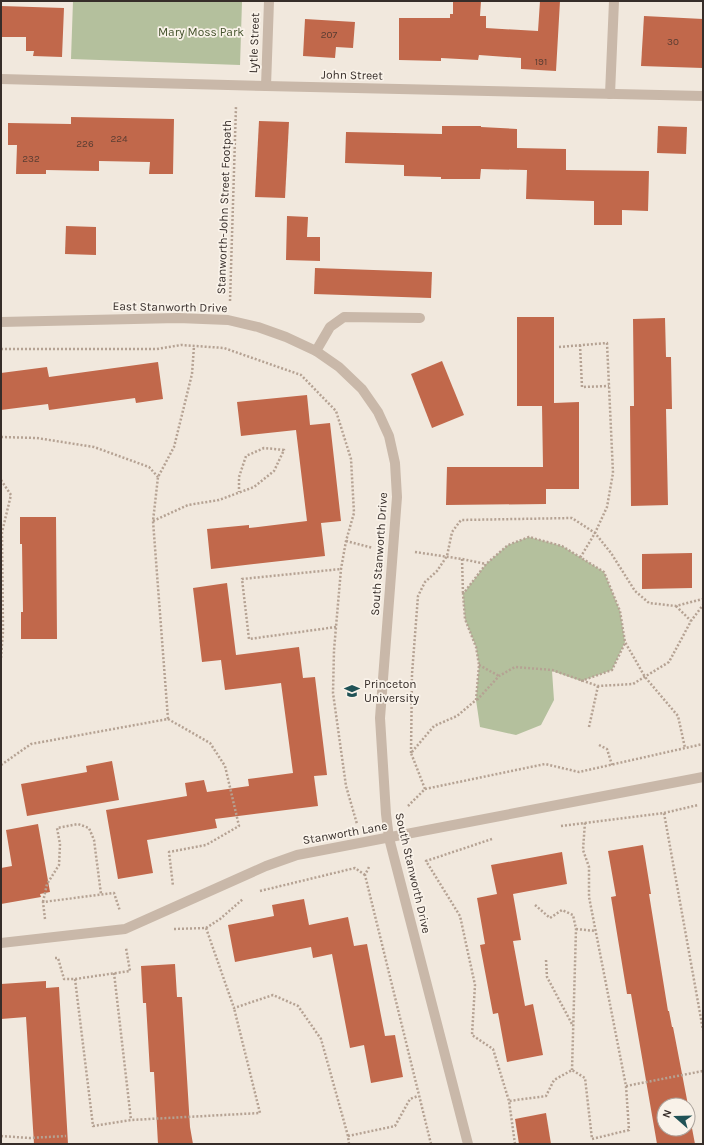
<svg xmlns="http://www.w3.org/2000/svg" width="704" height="1145" font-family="Karla,sans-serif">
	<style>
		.green { fill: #b4c09d }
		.building { fill: #c1684b }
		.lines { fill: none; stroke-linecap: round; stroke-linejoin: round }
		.path { stroke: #b5a293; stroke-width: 2.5; stroke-dasharray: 2 2; stroke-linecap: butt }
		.service { stroke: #c9b8a9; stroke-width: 10 }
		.minor { stroke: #c9b8a9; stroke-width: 10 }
		.labels { text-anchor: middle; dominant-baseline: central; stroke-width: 3.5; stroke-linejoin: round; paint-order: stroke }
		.number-label { font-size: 10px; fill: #593c32 }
		.park-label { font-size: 12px; fill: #46542e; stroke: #f9f2e9 }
		.street-label { font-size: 12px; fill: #362d29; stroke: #f9f2e9 }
		.poi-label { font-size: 12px; fill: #362d29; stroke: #f9f2e9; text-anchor: start }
	</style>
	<rect width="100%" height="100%" fill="#f1e8dd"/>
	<!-- green -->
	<g class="green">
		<path d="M73,1H242L240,65L71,59Z"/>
		<path d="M529,537L562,546L604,572L620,611L625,642L612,670L581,681L552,671L554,700L541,725L516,735L480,727L476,700L479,665L476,647L465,619L463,594L486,564L508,545Z"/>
	</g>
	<!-- building -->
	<g class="building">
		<path d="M453,1H481L480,16H486V28L538,31L540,1H560L556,71L521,69V58L479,55L478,60L441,58V61L399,60V18H450V14H453Z"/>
		<path d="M1,6L64,8L62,57L33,56L34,51H26V37H1Z"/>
		<path d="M644,16L703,19V68L641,66Z"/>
		<path d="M305,19L355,22L353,48L336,47L335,58L303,56Z"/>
		<path d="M71,117L174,119L173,174H149L150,162L99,161V171L46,170V174H16L17,145H8V123L71,124Z"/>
		<path d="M259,121L289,122L285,198L255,197Z"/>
		<path d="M442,126H481V127L517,129V148L566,149V170L649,171L648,211L622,210V225H594V201L526,199L527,170L481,169L480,179H441V177L404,176V165L345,163L346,132L442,134Z"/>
		<path d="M658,126L687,127L686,154L657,153Z"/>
		<path d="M287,216L308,217L307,237H320V261L286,260Z"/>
		<path d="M66,226L96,227V255L65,254Z"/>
		<path d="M315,268L432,272L431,298L314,294Z"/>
		<path d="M517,317H554V403L579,402V489H546V504L446,505L447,467H543L542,406H517Z"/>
		<path d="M665,318L666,357H671L672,409H666L668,505L631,506L630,406H634L633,319Z"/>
		<path d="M442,361L464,415L432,428L411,374Z"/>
		<path d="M158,362L163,399L136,403L135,398L49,410L48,404L1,410V373L47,367L49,377Z"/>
		<path d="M307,395L310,425L330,423L341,521L321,523L325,556L211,569L207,529L249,525V528L307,521L296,430L241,436L237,402Z"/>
		<path d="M20,517H56L57,639H21V612H23L22,544H20Z"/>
		<path d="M692,553V588L642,589V554Z"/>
		<path d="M227,583L236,655L299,647L303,678L315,677L327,775L314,776L318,806L215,819L217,828L147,840L153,873L118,879L106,810L187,796L185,783L204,780L207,792L249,786L248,779L293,773L281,683L225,690L221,660L202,662L193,588Z"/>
		<path d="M112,761L119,800L27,816L21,784L87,772L86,766Z"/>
		<path d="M38,824L50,892L40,894L41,897L1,904V868L12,866L6,830Z"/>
		<path d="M643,845L651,894H649L668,1011H669L672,1027H673L688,1105H664V1129H688V1107L695,1144H657L631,994H627L611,897L616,896L608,851Z"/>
		<path d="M562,852L567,884L513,894L521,940L513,941L525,1006L533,1004L543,1055L507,1062L498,1013L493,1014L480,945L485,944L477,898L497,894L491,865Z"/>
		<path d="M304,899L309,925L348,917L354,946L367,944L385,1036L395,1035L403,1077L371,1083L364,1045L350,1048L332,954L313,958L311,947L235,962L228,925L274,916L272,905Z"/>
		<path d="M175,964L177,997H182L190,1127L193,1144H158L154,1072H150L146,1003H143L141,966Z"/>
		<path d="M46,981V988L59,987L68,1144H34L26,1017L1,1019V984Z"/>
		<path d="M546,1113L551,1144H519L515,1119Z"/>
	</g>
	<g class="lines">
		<!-- path -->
		<g class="path">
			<path d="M230,301L236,106"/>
			<path d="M580,345L582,387L609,386"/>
			<path d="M559,347L607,343L613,473L607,507L595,533L580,558"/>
			<path d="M1,349H157L181,345L224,348L301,375L336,411L351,459L354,513L346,541L341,569L334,650L333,693L346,786L357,824"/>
			<path d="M1,437L37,438L94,447L149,467L158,477"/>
			<path d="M1,480L11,495L2,532L3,631L1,658"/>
			<path d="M153,521L188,505L219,500L254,487L274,471L284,450L264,448L246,456L239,477V492"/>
			<path d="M346,541L373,548"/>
			<path d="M415,552L462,559L486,564"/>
			<path d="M462,559L463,594"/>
			<path d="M676,606L691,621"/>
			<path d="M336,627L249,639L242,579L341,569"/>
			<path d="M479,665L499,676"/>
			<path d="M581,681L612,670L625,643"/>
			<path d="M477,700L499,676L515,667L552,670L598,686L633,684L669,662L691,621L703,605"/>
			<path d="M168,719L210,743L225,766L239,826L206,845L169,852L173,886"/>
			<path d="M589,727L598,686"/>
			<path d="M599,745L607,749L612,765"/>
			<path d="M411,753L412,674L418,596L425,582L437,571L447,556L452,532L461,520L572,518L595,533L611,553L635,591L649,603L676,606L703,599"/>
			<path d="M1,765L31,744L168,719L153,521L158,477L174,447L192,374L194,346"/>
			<path d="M425,789L411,753L434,726L457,716L476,700L479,665L476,647L465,619L463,594L486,564L508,545L529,537L562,546L604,572L620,611L625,642L645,677L678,716L685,748"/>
			<path d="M408,806L425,789L545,764L579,772L703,744"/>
			<path d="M664,813L698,805"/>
			<path d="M561,826L664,813L703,1030"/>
			<path d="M492,839L426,861L460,916L475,985L472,1035L493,1049L509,1101"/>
			<path d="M369,867L365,875L431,1144"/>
			<path d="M260,891L355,868L365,875"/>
			<path d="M43,902L47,884L59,865L60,844L57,828L78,824L89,828L94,840L101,894"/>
			<path d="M535,905L550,918L562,910L573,915L576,929L572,1070"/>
			<path d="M45,919L43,902L114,893L120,911"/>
			<path d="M206,928L220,919L243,899"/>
			<path d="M174,929L206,928L234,1008L273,995L298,1006L321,1039L348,1136"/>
			<path d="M576,929L596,931"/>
			<path d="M55,958H58L64,979H75L130,971L126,948"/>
			<path d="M546,960L547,977L573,1026"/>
			<path d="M114,973L131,1120"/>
			<path d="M75,979L93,1126L131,1120L260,1113L234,1008"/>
			<path d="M626,1086L703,1071"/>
			<path d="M1,1136L29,1138L66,1136"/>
			<path d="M349,1144L348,1136L395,1126L410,1099L418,1096"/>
			<path d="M515,1144L509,1101L546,1096L554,1080L572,1070L585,1078L592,1139L629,1130L626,1086L589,897V867L583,850L585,822"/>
		</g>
		<!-- service -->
		<path class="service" d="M316,351L330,327L344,317L420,318"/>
		<!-- minor -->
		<g class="minor">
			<path d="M1,79L266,86L703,96"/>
			<path d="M266,86L269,1"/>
			<path d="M610,94L614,1"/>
			<path d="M1,322L178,318L228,320L258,327L286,337L316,351L339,367L362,389L378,412L389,436L395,463L397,497L380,718L386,814L389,838L468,1144"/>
			<path d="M1,943L125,929L266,866L297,855L703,777"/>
		</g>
	</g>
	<!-- icons -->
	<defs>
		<g id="university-bare" transform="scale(1.2)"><path d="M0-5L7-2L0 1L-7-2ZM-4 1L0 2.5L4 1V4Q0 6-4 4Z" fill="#205256" stroke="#f9f2e9" stroke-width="2.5" paint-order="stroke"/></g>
	</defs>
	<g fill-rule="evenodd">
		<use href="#university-bare" x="352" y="691"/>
	</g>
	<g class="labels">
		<!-- number labels -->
		<g class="number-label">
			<text x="329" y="35">207</text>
			<text x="673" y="42">30</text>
			<text x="541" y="62">191</text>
			<text x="119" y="139">224</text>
			<text x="85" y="144">226</text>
			<text x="31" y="159">232</text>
		</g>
		<!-- park labels -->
		<g class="park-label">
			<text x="201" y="32">Mary Moss Park</text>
		</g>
		<!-- street labels -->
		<g class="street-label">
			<text transform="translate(254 43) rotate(-88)">Lytle Street</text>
			<text transform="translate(352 75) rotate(1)">John Street</text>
			<text transform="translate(224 207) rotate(-88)">Stanworth-John Street Footpath</text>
			<text transform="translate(170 307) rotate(1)">East Stanworth Drive</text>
			<text transform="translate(379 554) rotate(-86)">South Stanworth Drive</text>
			<text transform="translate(345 833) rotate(-10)">Stanworth Lane</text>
			<text transform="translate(413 873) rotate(77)">South Stanworth Drive</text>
		</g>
		<!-- poi labels -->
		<g class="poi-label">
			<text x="364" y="684">Princeton<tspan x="364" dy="14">University</tspan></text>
		</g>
	</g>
	<!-- border -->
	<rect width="704" height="1145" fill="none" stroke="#362d29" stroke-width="4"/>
	<!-- north arrow -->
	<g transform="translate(676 1117) rotate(290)"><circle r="19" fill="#f9f2e9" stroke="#aba39c"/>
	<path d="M0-3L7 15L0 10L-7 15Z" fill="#205256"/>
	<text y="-6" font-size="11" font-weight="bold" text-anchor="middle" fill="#362d29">N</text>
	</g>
</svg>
